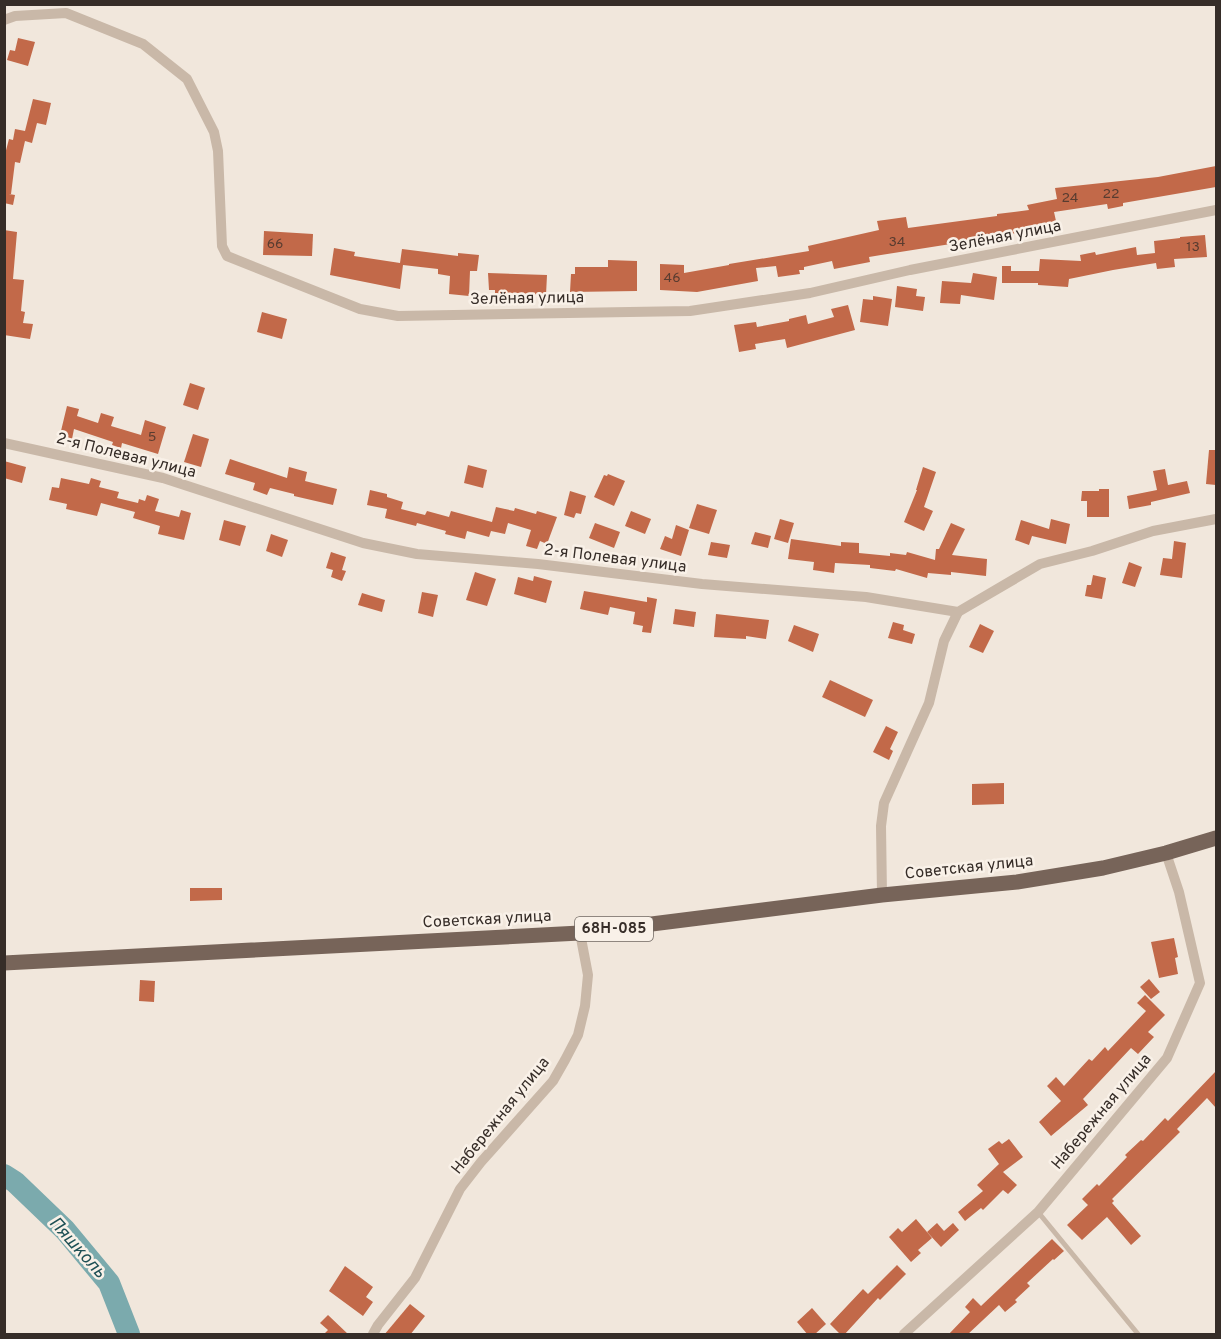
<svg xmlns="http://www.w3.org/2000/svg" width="1221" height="1339" font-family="Overpass,sans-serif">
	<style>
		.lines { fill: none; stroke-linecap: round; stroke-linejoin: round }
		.river { stroke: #7baaad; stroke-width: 22 }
		.building { fill: #c26949 }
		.lane { stroke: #c9b8a8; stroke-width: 5 }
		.street { stroke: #c9b8a8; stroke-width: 10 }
		.primary { stroke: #776459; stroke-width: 15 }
		.labels { text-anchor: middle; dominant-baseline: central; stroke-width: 5; stroke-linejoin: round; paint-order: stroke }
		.number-label { font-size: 14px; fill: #593c30 }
		.shield { fill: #f9f1e8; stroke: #706862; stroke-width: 1.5 }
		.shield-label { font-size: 15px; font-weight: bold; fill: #362d28 }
		.street-label { font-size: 16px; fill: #362d28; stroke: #f9f1e8 }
		.water-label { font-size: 18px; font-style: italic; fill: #1f5156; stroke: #f9f1e8 }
	</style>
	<rect width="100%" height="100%" fill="#f1e7dc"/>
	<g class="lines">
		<!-- river -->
		<path class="river" d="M4,1175L15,1182L65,1230L109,1283L129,1334"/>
	</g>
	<!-- building -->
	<g class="building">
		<path d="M18,38L35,42L28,66L7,60L10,50L15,51Z"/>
		<path d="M33,99L51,103L46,125L37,123L32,143L25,141L20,163L15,162L11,194H9L15,195L13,205L4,203V158L9,139L13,140L15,129L25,131Z"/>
		<path d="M1216,166V187L1123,203V206L1108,209L1107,204L1054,212L1056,221L1021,228L1022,232L978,239L979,245L958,247L957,243L881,255L869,257L870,262L834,269L832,261L804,267V270H799L800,274L778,277L776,266L756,268L758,281L697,292L660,290V264L684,265V273L729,265V264L809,251L808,246L879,230L877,221L906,217L908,228L997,216V214L1029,210L1027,205L1057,199L1055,188L1158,177Z"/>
		<path d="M4,230L17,232L13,279L24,280L21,311L25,312L23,323L33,324L30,339L4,335Z"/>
		<path d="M264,231L313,234L312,256L263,255Z"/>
		<path d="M1205,235L1207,257L1174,259L1175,267L1157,269L1156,263L1113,270L1069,279L1068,287L1038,285V283H1002V266H1011V271H1039L1040,259L1081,261L1080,255L1095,252L1096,255L1136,247L1137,255L1155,253L1154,241L1180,238V237Z"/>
		<path d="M334,248L355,252L354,256L400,263L402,249L458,256V253L479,255L477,271H470L469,296L449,294L450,276L438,274V269L403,265L400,289L330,275Z"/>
		<path d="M608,260L637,261V291L570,292L571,274H575V267H608Z"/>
		<path d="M488,273L547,275L546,295L515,293V297H495V290H489Z"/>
		<path d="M973,273L997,277L994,300L961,295L960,304L940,303L942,281L971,283Z"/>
		<path d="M897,286L917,289L916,296L925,297L923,311L895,307Z"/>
		<path d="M873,296L892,299L888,326L860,322L863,299L873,300Z"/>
		<path d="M848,305L855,330L787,348L785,339L755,344L756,349L739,352L734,325L756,322L757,327L789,321V319L806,315L808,324L834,317L831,309Z"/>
		<path d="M262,312L287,319L282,339L257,332Z"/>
		<path d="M190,383L205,388L198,410L183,405Z"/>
		<path d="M67,406L79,409L77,416L98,423L101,413L114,417L111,426L141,435L145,420L166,427L158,454L122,443L121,448L112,445L113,442L74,429L72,439L60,435Z"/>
		<path d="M193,434L209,439L201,467L184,462Z"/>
		<path d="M1209,450H1216V485L1206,484Z"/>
		<path d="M230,459L287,478L289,467L307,472L305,481L337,489L333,505L294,496V494L270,488L267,495L253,490L255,483L225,474Z"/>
		<path d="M4,461L26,467L22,483L4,478Z"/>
		<path d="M468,465L487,470L483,488L464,483Z"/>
		<path d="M923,467L936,472L924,507L933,511L924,531L904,522L917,490H916Z"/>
		<path d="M1165,469L1168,485L1187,481L1190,493L1151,502V505L1129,509L1127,496L1157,490L1153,471Z"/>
		<path d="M608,474L625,481L614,506L594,497L604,475L607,476Z"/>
		<path d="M61,478L89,484L91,478L101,481L99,487L119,492L117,498L138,503L139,499L145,501L147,495L159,499L155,511L179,517L181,510L191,513L184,540L158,534L160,526L133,518L135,512L101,503L97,516L66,509L67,504L49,500L52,487L59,488Z"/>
		<path d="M1099,489H1109V517H1087V501H1081L1082,491H1099Z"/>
		<path d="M370,490L387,494V497L403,502L401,509L425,515L427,511L449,517L451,511L492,522L496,507L514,511L515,508L536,514L537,511L557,517L547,544L540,541L537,549L526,546L531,530L508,523L505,534L491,531L489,537L467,531L465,539L445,534L446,531L417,523L416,526L385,518L387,509L367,505Z"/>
		<path d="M570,491L586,496L581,514L576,513L574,518L564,515Z"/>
		<path d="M697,504L717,510L709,534L689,528Z"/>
		<path d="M631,511L651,519L645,534L625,526Z"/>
		<path d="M780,519L794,523L788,543L774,539Z"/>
		<path d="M1051,519L1070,524L1066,544L1032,536L1029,545L1015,540L1021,520L1049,529Z"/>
		<path d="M224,520L246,526L240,546L219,540Z"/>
		<path d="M595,523L620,532L614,548L589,538Z"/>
		<path d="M951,523L965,529L952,555L987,559L986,576L951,572V575L928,573L927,578L896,569L895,571L870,568V565L835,563L834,573L813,570L814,562L788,559L791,539L841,546V542L859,543V553L890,556V553L906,555L907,552L935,560L936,549H939Z"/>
		<path d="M676,525L689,530L681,556L660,549L665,536L672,539Z"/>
		<path d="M755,532L771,536L768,548L751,544Z"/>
		<path d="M271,534L288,540L282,557L266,551Z"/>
		<path d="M1174,541L1186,543L1182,578L1160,575L1163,558L1172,559Z"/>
		<path d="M711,542L730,545L727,558L708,555Z"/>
		<path d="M331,552L346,557L342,570L346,571L342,581L331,577L333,570L326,568Z"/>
		<path d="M1129,562L1142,567L1135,587L1122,583Z"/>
		<path d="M475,572L496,579L487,606L466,600Z"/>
		<path d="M1093,575L1106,578L1102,599L1085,596L1087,585H1091Z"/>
		<path d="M534,576L552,581L546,603L514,594L518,577L533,581Z"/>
		<path d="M584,591L647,602V597L657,599L651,633L642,632L643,626L633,624L635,612L610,607L608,615L580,609Z"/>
		<path d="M422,592L438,595L433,617L418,613Z"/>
		<path d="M362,593L385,600L382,612L358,605Z"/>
		<path d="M675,609L696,612L694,627L673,624Z"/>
		<path d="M716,614L769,620L766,639L746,636V639L714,637Z"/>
		<path d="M893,622L904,625L903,630L915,634L912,644L888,638Z"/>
		<path d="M980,624L994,631L983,653L969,647Z"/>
		<path d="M794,625L819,634L813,652L788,641Z"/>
		<path d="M830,680L873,700L865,717L822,697Z"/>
		<path d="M886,726L898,732L890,749L893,751L889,760L873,752Z"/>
		<path d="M1004,783V804L972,805V784Z"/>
		<path d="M190,888H222V900L190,901Z"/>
		<path d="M1174,938L1178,957L1175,958L1178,974L1159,978L1151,942Z"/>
		<path d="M1149,979L1160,992L1151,999L1140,987Z"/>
		<path d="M140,980L155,981L154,1002L139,1001Z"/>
		<path d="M1145,995L1165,1015L1148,1032L1154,1037L1138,1054L1131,1048L1083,1099L1088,1105L1051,1136L1039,1122L1061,1101L1047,1086L1056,1077L1064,1086L1089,1059L1092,1061L1105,1047L1108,1051L1146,1011L1137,1003Z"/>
		<path d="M1216,1071V1108L1207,1098L1177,1129L1180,1132L1112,1199L1114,1201L1112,1203L1141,1236L1131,1245L1107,1217L1082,1240L1067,1225L1088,1205L1082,1199L1097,1184L1099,1186L1127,1157L1125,1155L1141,1140L1143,1141L1165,1118L1168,1121Z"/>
		<path d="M1009,1139L1023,1157L1003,1172L1017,1185L1008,1194L1003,1190L983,1210L981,1208L965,1221L958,1212L983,1191L977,1185L999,1164L988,1149L999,1141L1002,1144Z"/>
		<path d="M916,1219L932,1238L918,1250L921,1253L911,1262L889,1237L898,1228L902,1232Z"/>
		<path d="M937,1223L944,1231L953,1223L959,1230L941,1247L927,1232Z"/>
		<path d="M1052,1239L1064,1251L1054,1260L1053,1259L1027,1283L1030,1286L1015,1300L1017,1302L1005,1312L999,1305L967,1335H948L970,1312L965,1307L973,1298L981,1306Z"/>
		<path d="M897,1265L906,1274L880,1300L878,1298L844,1335H841L830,1324L863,1289L868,1294Z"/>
		<path d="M345,1266L373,1287L366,1297L373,1302L363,1316L329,1291Z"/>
		<path d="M410,1304L425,1316L410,1335H384Z"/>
		<path d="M812,1308L826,1324L814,1335H808L797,1322Z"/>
		<path d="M328,1315L349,1335H323L328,1330L320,1323Z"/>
	</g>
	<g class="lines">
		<!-- lane -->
		<path class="lane" d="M1038,1212L1138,1334"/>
		<!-- street -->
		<g class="street">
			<path d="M4,20L15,16L66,13L143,44L187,79L214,132L218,151L222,246L227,256L360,309L398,316L690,311L810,293L910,270L1216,210"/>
			<path d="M4,443L163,478L363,543L417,554L538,564L702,584L866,597L958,612L1040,564L1092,551L1153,531L1216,519"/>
			<path d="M882,895L881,826L884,803L929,703L944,641L958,612"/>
			<path d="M373,1334L378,1325L415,1278L460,1189L481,1162L553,1081L565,1060L578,1035L585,1006L588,975L580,933"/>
			<path d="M904,1334L1038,1212L1167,1058L1200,983L1179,892L1166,853"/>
		</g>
		<!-- primary -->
		<path class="primary" d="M4,963L580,933L882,895L1017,882L1103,868L1166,853L1216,838"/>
	</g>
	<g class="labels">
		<!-- number labels -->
		<g class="number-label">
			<text x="1111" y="194">22</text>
			<text x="1070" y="198">24</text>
			<text x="897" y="242">34</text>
			<text x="275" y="244">66</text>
			<text x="1193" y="247">13</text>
			<text x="672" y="278">46</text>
			<text x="152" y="437">5</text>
		</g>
		<!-- shield labels -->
		<rect class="shield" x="575" y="917" width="78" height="24" rx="4.5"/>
		<g class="shield-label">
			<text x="614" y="929">68Н-085</text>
		</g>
		<!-- street labels -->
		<g class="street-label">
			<text transform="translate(1005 237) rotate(-11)">Зелёная улица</text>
			<text transform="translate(527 299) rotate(-1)">Зелёная улица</text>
			<text transform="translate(126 456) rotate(14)">2-я Полевая улица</text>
			<text transform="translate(615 559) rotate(7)">2-я Полевая улица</text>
			<text transform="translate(969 868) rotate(-6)">Советская улица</text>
			<text transform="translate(487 920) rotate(-3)">Советская улица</text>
			<text transform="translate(1102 1112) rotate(-50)">Набережная улица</text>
			<text transform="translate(501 1116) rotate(-51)">Набережная улица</text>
		</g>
		<!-- water labels -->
		<g class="water-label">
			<text transform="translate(77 1248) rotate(48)">Пяшколь</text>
		</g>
	</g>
	<!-- border -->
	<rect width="1221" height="1339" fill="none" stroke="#362d28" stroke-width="12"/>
</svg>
